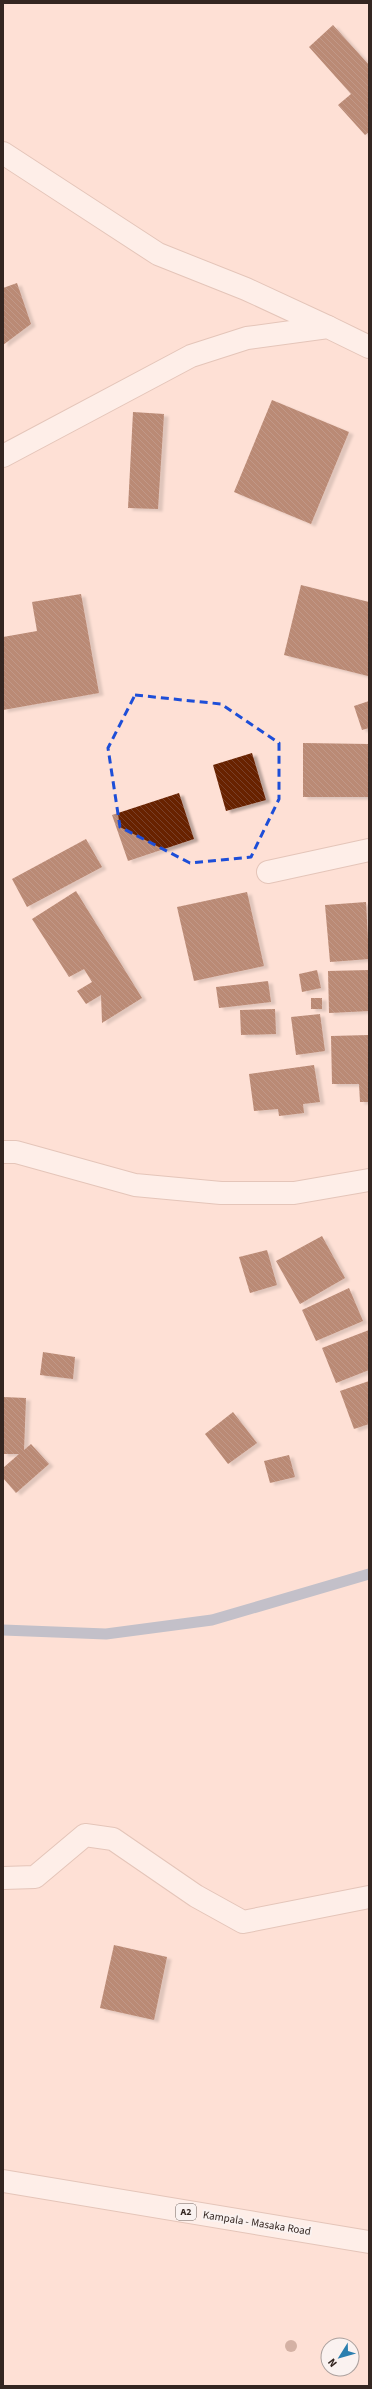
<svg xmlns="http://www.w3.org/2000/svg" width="372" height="2389" font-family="'Source Sans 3',sans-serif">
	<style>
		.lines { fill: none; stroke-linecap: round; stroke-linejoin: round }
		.stream { stroke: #7c9aba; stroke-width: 11 }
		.building { fill: url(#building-back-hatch); filter: url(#shadow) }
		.street-casing { stroke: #c7a497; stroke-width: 24 }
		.primary-casing { stroke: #c7a497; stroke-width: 24 }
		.street { stroke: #fff; stroke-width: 22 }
		.primary { stroke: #fff; stroke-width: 22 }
		.tree { fill: #a37969 }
		.marked { fill: none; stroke: #1d4ed8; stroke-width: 3; stroke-dasharray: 8 5; stroke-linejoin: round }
		.labels { text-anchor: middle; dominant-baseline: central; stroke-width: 4; stroke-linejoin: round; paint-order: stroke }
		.shield { fill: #faf2f0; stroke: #6f635f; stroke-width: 1 }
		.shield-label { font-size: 10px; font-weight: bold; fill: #342621 }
		.street-label { font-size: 11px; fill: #342621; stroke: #faf2f0 }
	</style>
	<defs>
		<pattern id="building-back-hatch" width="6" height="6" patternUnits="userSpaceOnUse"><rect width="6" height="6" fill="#672205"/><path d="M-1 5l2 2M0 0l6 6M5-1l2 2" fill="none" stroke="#79412a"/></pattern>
		<filter id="shadow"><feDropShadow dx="4.5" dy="2.5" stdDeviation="1" flood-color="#0004"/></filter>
	</defs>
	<rect width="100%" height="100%" fill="#fee0d5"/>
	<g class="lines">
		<!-- stream -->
		<path class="stream" d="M3,1630L106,1634L212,1620L369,1574"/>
	</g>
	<!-- building -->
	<g class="building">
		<path d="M333,25L369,65V132L365,135L338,105L351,94L309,47Z"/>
		<path d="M17,283L31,324L3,345V288Z"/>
		<path d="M272,400L349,432L311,524L234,492Z"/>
		<path d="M133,412L164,414L158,509L128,508Z"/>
		<path d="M301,585L369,602L368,676L284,655Z"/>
		<path d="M81,594L99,693L3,710V637L37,631L32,602Z"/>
		<path d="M369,701V728L362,730L354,706Z"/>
		<path d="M303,743L369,744V797H303Z"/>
		<path d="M252,753L266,800L226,811L213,765Z"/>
		<path d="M179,793L194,839L128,861L112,815Z"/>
		<path d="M86,839L102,867L27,907L12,879Z"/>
		<path d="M76,891L142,998L102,1023L101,995L86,1004L77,991L92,982L84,969L69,977L32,919Z"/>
		<path d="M247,892L264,966L194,981L177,907Z"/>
		<path d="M366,902L369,959L330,962L325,905Z"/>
		<path d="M317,970L321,988L302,992L299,974Z"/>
		<path d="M369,970V1011L329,1013L328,971Z"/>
		<path d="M268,981L271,1002L219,1008L216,987Z"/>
		<rect x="311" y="998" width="11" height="11"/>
		<path d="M275,1009L276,1034L241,1035L240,1010Z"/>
		<path d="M320,1014L325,1051L296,1055L291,1017Z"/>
		<path d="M369,1035V1102H360L359,1084H332L331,1036Z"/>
		<path d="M314,1065L320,1102L303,1104L304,1113L279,1116L278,1109L254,1111L249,1074Z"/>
		<path d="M322,1236L345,1278L300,1304L276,1261Z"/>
		<path d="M267,1250L277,1285L250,1293L239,1257Z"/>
		<path d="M349,1288L363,1321L316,1341L302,1310Z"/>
		<path d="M369,1330V1370L336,1383L322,1348Z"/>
		<path d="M43,1352L75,1357L73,1379L40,1375Z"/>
		<path d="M369,1381V1424L354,1429L340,1391Z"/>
		<path d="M3,1397L26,1398L24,1450L31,1444L49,1464L16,1493L3,1478V1468L19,1454H3Z"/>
		<path d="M233,1412L257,1443L228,1464L205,1434Z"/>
		<path d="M289,1455L295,1477L270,1483L264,1461Z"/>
		<path d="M114,1945L167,1957L154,2020L100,2008Z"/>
	</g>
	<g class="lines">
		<!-- street casing -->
		<g class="street-casing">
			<g id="street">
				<path d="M3,153L158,254L246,289L328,327"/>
				<path d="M3,456L191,356L247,338L328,327L369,347"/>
				<path d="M268,872L369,850"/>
				<path d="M3,1152H16L135,1185L221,1193H294L369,1180"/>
				<path d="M3,1878L35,1877L85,1835L113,1839L196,1896L243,1922L369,1897"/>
			</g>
		</g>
		<!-- primary casing -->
		<g class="primary-casing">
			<path id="primary" d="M3,2181L369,2242"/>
		</g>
		<!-- street -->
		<use href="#street" class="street"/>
		<!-- primary -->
		<use href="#primary" class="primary"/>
	</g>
	<!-- trees -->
	<circle class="tree" cx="291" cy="2346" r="6"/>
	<!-- marked area -->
	<path d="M0 0H372V2389H0ZM135,695L221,704L279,743V799L251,857L190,863L120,827L108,748Z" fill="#fee0d5" fill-opacity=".55" fill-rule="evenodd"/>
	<path class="marked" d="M135,695L221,704L279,743V799L251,857L190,863L120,827L108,748Z"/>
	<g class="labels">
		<!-- shield labels -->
		<rect class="shield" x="176" y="2204" width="20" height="16" rx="3"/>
		<g class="shield-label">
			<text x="186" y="2212">A2</text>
		</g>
		<!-- street labels -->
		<g class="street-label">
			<text transform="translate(257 2223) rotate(9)">Kampala - Masaka Road</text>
		</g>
	</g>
	<!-- border -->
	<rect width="372" height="2389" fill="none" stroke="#342621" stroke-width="8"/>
	<!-- north arrow -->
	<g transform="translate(340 2357) rotate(233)"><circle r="19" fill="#faf2f0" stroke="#aba09d"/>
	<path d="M0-3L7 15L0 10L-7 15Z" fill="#2b7faf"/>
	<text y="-6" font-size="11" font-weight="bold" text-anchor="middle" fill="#342621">N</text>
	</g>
</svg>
